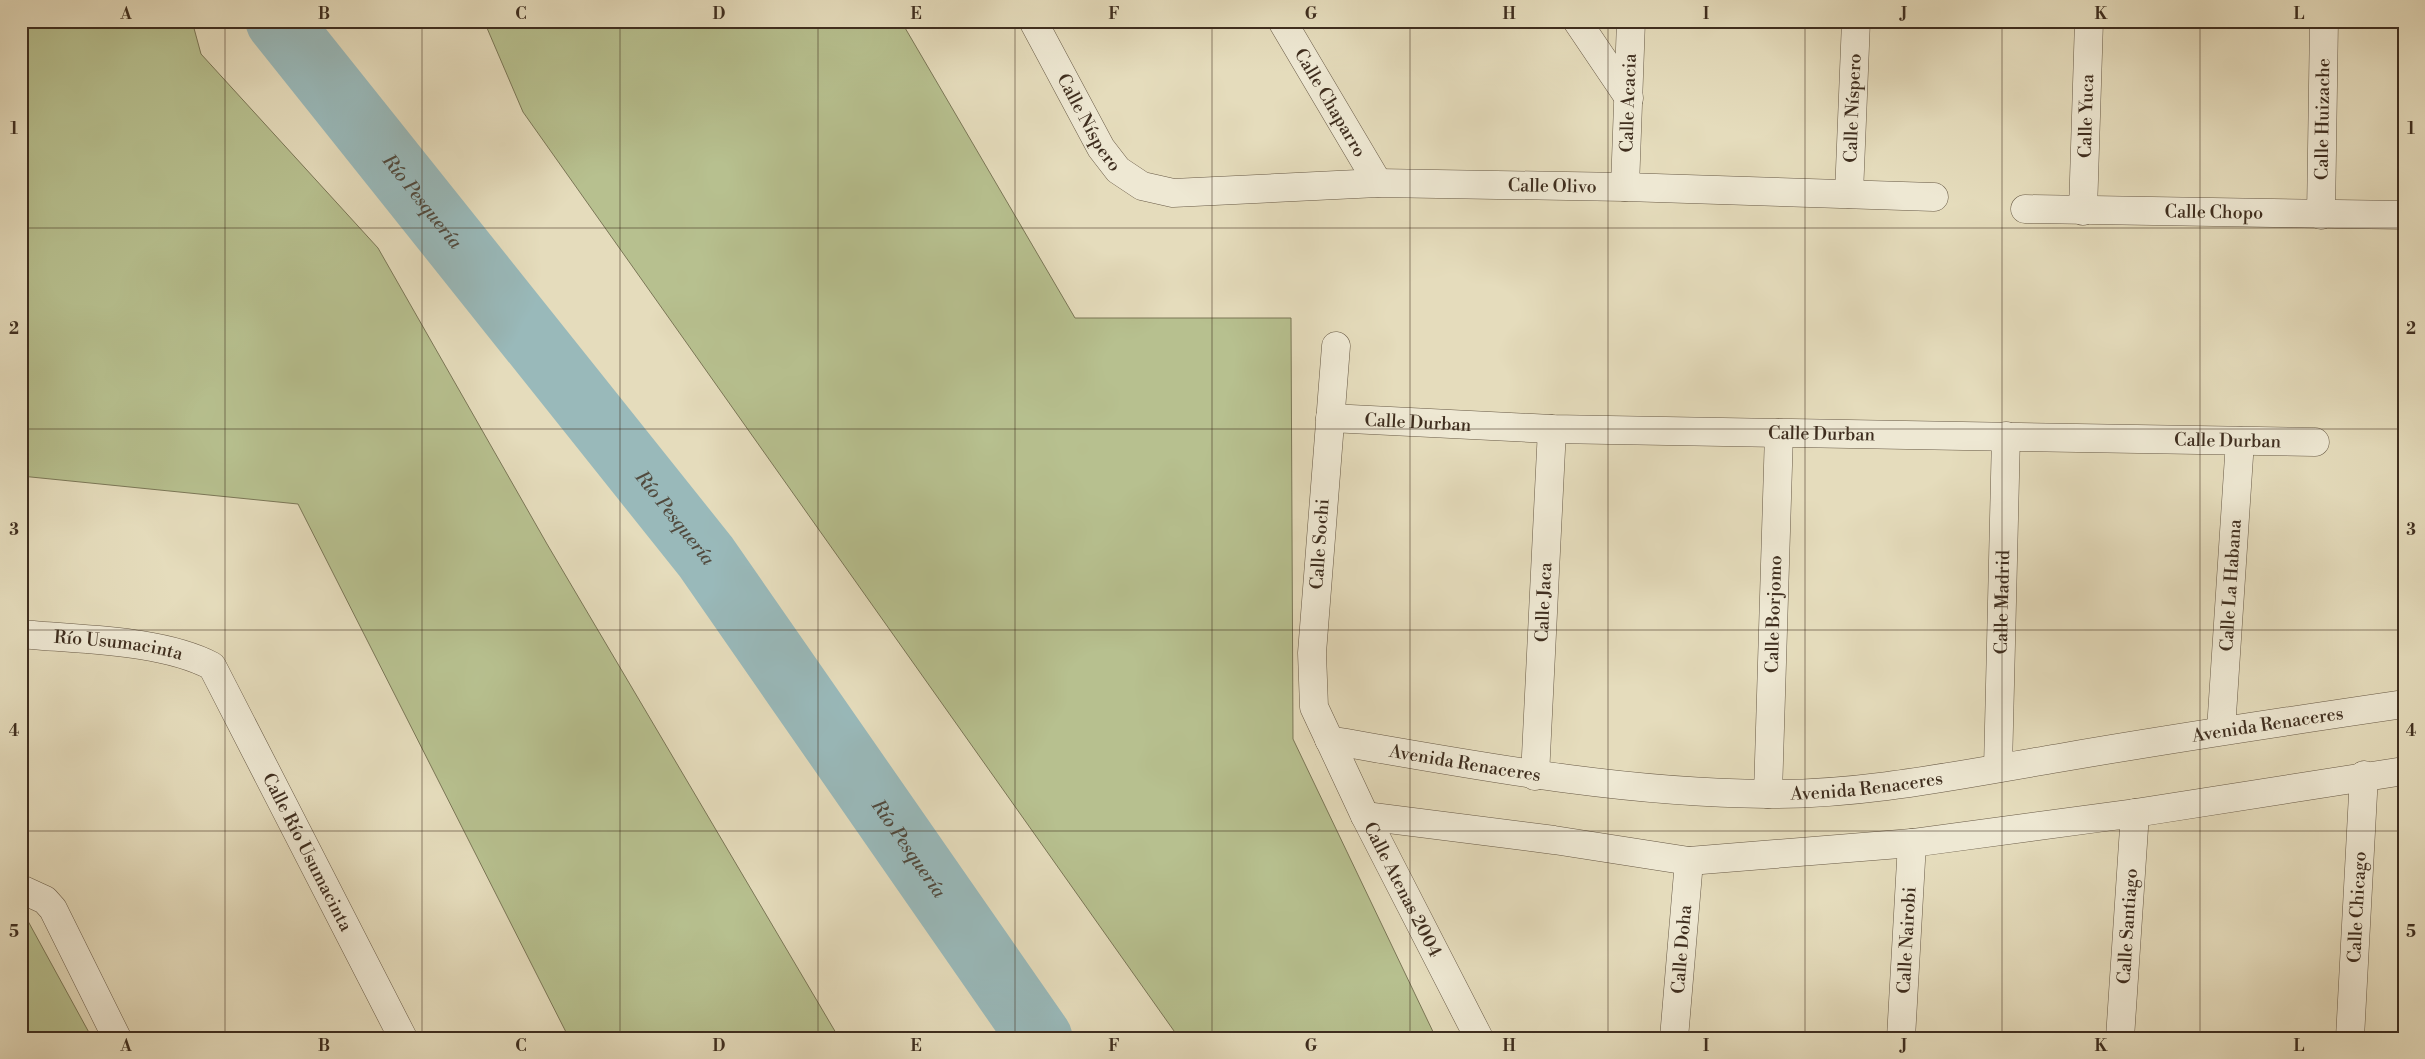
<svg xmlns="http://www.w3.org/2000/svg" width="2425" height="1059" font-family="'Libre Bodoni',serif">
	<style>
		.green { fill: #b7c08f; stroke: #7b7757 }
		.lines { fill: none; stroke-linecap: round; stroke-linejoin: round }
		.river { stroke: #99b9ba; stroke-width: 65 }
		.minor-casing { stroke: #685a46; stroke-width: 29 }
		.minor { stroke: #eee8d3; stroke-width: 28 }
		.grid { fill: none; stroke: #3f2e1f; stroke-width: 1; stroke-opacity: 0.55 }
		.labels { text-anchor: middle; dominant-baseline: central; stroke-width: 5; stroke-linejoin: round; paint-order: stroke }
		.street-label { font-size: 18px; fill: #3f2e1f; stroke: #eee8d3 }
		.water-label { font-size: 19px; font-style: italic; fill: #514a3e; stroke: #eee8d3 }
		.neatline { fill: none; stroke: #3f2e1f; stroke-width: 2 }
		.grid-label { font-size: 16px; text-anchor: middle; font-weight: bold; fill: #3f2e1f }
	</style>
	<rect width="100%" height="100%" fill="#e5dcbc"/>
	<filter id="stains"><feTurbulence type="fractalNoise" baseFrequency=".004" numOctaves="4"/><feColorMatrix values="0 0 0 0 .2 0 0 0 0 .09 0 0 0 0 .02 0 0 0 .5 -.17"/></filter>
	<radialGradient id="worn" r=".72"><stop offset=".6" stop-color="#630" stop-opacity="0"/><stop offset="1" stop-color="#630" stop-opacity=".3"/></radialGradient>
	<!-- green -->
	<g class="green">
		<path d="M21,21H192L201,54L378,248L547,544L839,1038H569L298,504L21,476Z"/>
		<path d="M484,21H901L1075,318H1291L1293,739L1436,1038H1179L523,112Z"/>
		<path d="M21,912H23L92,1038H21Z"/>
	</g>
	<g class="lines">
		<!-- river -->
		<path class="river" id="s1" d="M278,21L706,557L1040,1038"/>
		<!-- minor casing -->
		<g class="minor-casing">
			<g id="minor">
				<path id="s2" d="M1033,21L1101,148L1118,170L1142,186L1173,193L1378,183L1625,187L1934,197"/>
				<path id="s3" d="M1282,21L1378,183"/>
				<path d="M1577,21L1629,98"/>
				<path id="s4" d="M1625,187L1631,21"/>
				<path id="s5" d="M1849,194L1856,21"/>
				<path id="s6" d="M2025,209L2404,215"/>
				<path id="s7" d="M2083,211L2089,21"/>
				<path id="s8" d="M2321,215L2324,21"/>
				<path id="s9" d="M1336,346L1312,653L1314,707L1365,816L1479,1038"/>
				<path id="s10" d="M1330,418L1552,429L2315,442"/>
				<path id="s11" d="M21,634C80,640 160,639 212,666L403,1038"/>
				<path id="s12" d="M2221,730L2240,441"/>
				<path id="s13" d="M1329,740C1474,765 1619,793 1767,794C1865,795 1962,774 2059,758C2174,738 2288,721 2404,704"/>
				<path id="s14" d="M1998,768L2006,436"/>
				<path id="s15" d="M1535,776L1552,429"/>
				<path id="s16" d="M1768,794L1779,433"/>
				<path d="M1365,816L1554,840L1689,861L1912,843L2135,813L2404,771"/>
				<path d="M21,889L45,900L53,909L117,1038"/>
				<path id="s17" d="M1674,1038L1689,861"/>
				<path id="s18" d="M1901,1038L1912,843"/>
				<path id="s19" d="M2120,1038L2135,813"/>
				<path id="s20" d="M2350,1038L2364,775"/>
			</g>
		</g>
		<!-- minor -->
		<use href="#minor" class="minor"/>
	</g>
	<!-- grid -->
	<path class="grid" d="M225,21V1038M422,21V1038M620,21V1038M818,21V1038M1015,21V1038M1212,21V1038M1410,21V1038M1608,21V1038M1805,21V1038M2002,21V1038M2200,21V1038M21,228H2404M21,429H2404M21,630H2404M21,831H2404"/>
	<g class="labels">
		<!-- street labels -->
		<g class="street-label">
			<text stroke="none"><textPath href="#s3" startOffset="95">Calle Chaparro</textPath></text>
			<text stroke="none"><textPath href="#s4" startOffset="84">Calle Acacia</textPath></text>
			<text stroke="none"><textPath href="#s5" startOffset="86">Calle Níspero</textPath></text>
			<text stroke="none"><textPath href="#s7" startOffset="95">Calle Yuca</textPath></text>
			<text stroke="none"><textPath href="#s8" startOffset="96">Calle Huizache</textPath></text>
			<text stroke="none"><textPath href="#s2" startOffset="116">Calle Níspero</textPath></text>
			<text stroke="none"><textPath href="#s2" startOffset="612">Calle Olivo</textPath></text>
			<text stroke="none"><textPath href="#s6" startOffset="189">Calle Chopo</textPath></text>
			<text stroke="none"><textPath href="#s10" startOffset="88">Calle Durban</textPath></text>
			<text stroke="none"><textPath href="#s10" startOffset="492">Calle Durban</textPath></text>
			<text stroke="none"><textPath href="#s10" startOffset="898">Calle Durban</textPath></text>
			<text transform="translate(1320 544) rotate(-86)">Calle Sochi</text>
			<text stroke="none"><textPath href="#s12" startOffset="145">Calle La Habana</textPath></text>
			<text stroke="none"><textPath href="#s14" startOffset="166">Calle Madrid</textPath></text>
			<text stroke="none"><textPath href="#s15" startOffset="174">Calle Jaca</textPath></text>
			<text stroke="none"><textPath href="#s16" startOffset="180">Calle Borjomo</textPath></text>
			<text stroke="none"><textPath href="#s11" startOffset="98">Río Usumacinta</textPath></text>
			<text stroke="none"><textPath href="#s13" startOffset="948">Avenida Renaceres</textPath></text>
			<text stroke="none"><textPath href="#s13" startOffset="138">Avenida Renaceres</textPath></text>
			<text stroke="none"><textPath href="#s13" startOffset="542">Avenida Renaceres</textPath></text>
			<text stroke="none"><textPath href="#s11" startOffset="404">Calle Río Usumacinta</textPath></text>
			<text stroke="none"><textPath href="#s9" startOffset="565">Calle Atenas 2004</textPath></text>
			<text stroke="none"><textPath href="#s20" startOffset="131">Calle Chicago</textPath></text>
			<text stroke="none"><textPath href="#s19" startOffset="112">Calle Santiago</textPath></text>
			<text stroke="none"><textPath href="#s18" startOffset="98">Calle Nairobi</textPath></text>
			<text stroke="none"><textPath href="#s17" startOffset="89">Calle Doha</textPath></text>
		</g>
		<!-- water labels -->
		<g class="water-label">
			<text stroke="none"><textPath href="#s1" startOffset="231">Río Pesquería</textPath></text>
			<text stroke="none"><textPath href="#s1" startOffset="636">Río Pesquería</textPath></text>
			<text stroke="none"><textPath href="#s1" startOffset="1041">Río Pesquería</textPath></text>
		</g>
	</g>
	<!-- margin -->
	<rect width="2425" height="1059" fill="none" stroke="#e5dcbc" stroke-width="55"/>
	<rect x="28" y="28" width="2370" height="1004" class="neatline"/>
	<g class="grid-label">
		<text x="126" y="19">A</text>
		<text x="324" y="19">B</text>
		<text x="521" y="19">C</text>
		<text x="719" y="19">D</text>
		<text x="916" y="19">E</text>
		<text x="1114" y="19">F</text>
		<text x="1311" y="19">G</text>
		<text x="1509" y="19">H</text>
		<text x="1706" y="19">I</text>
		<text x="1904" y="19">J</text>
		<text x="2101" y="19">K</text>
		<text x="2299" y="19">L</text>
		<text x="14" y="134">1</text>
		<text x="2411" y="134">1</text>
		<text x="14" y="334">2</text>
		<text x="2411" y="334">2</text>
		<text x="14" y="535">3</text>
		<text x="2411" y="535">3</text>
		<text x="14" y="736">4</text>
		<text x="2411" y="736">4</text>
		<text x="14" y="937">5</text>
		<text x="2411" y="937">5</text>
		<text x="126" y="1051">A</text>
		<text x="324" y="1051">B</text>
		<text x="521" y="1051">C</text>
		<text x="719" y="1051">D</text>
		<text x="916" y="1051">E</text>
		<text x="1114" y="1051">F</text>
		<text x="1311" y="1051">G</text>
		<text x="1509" y="1051">H</text>
		<text x="1706" y="1051">I</text>
		<text x="1904" y="1051">J</text>
		<text x="2101" y="1051">K</text>
		<text x="2299" y="1051">L</text>
	</g>
	<rect width="100%" height="100%" filter="url(#stains)"/>
	<rect width="100%" height="100%" fill="url(#worn)"/>
</svg>
